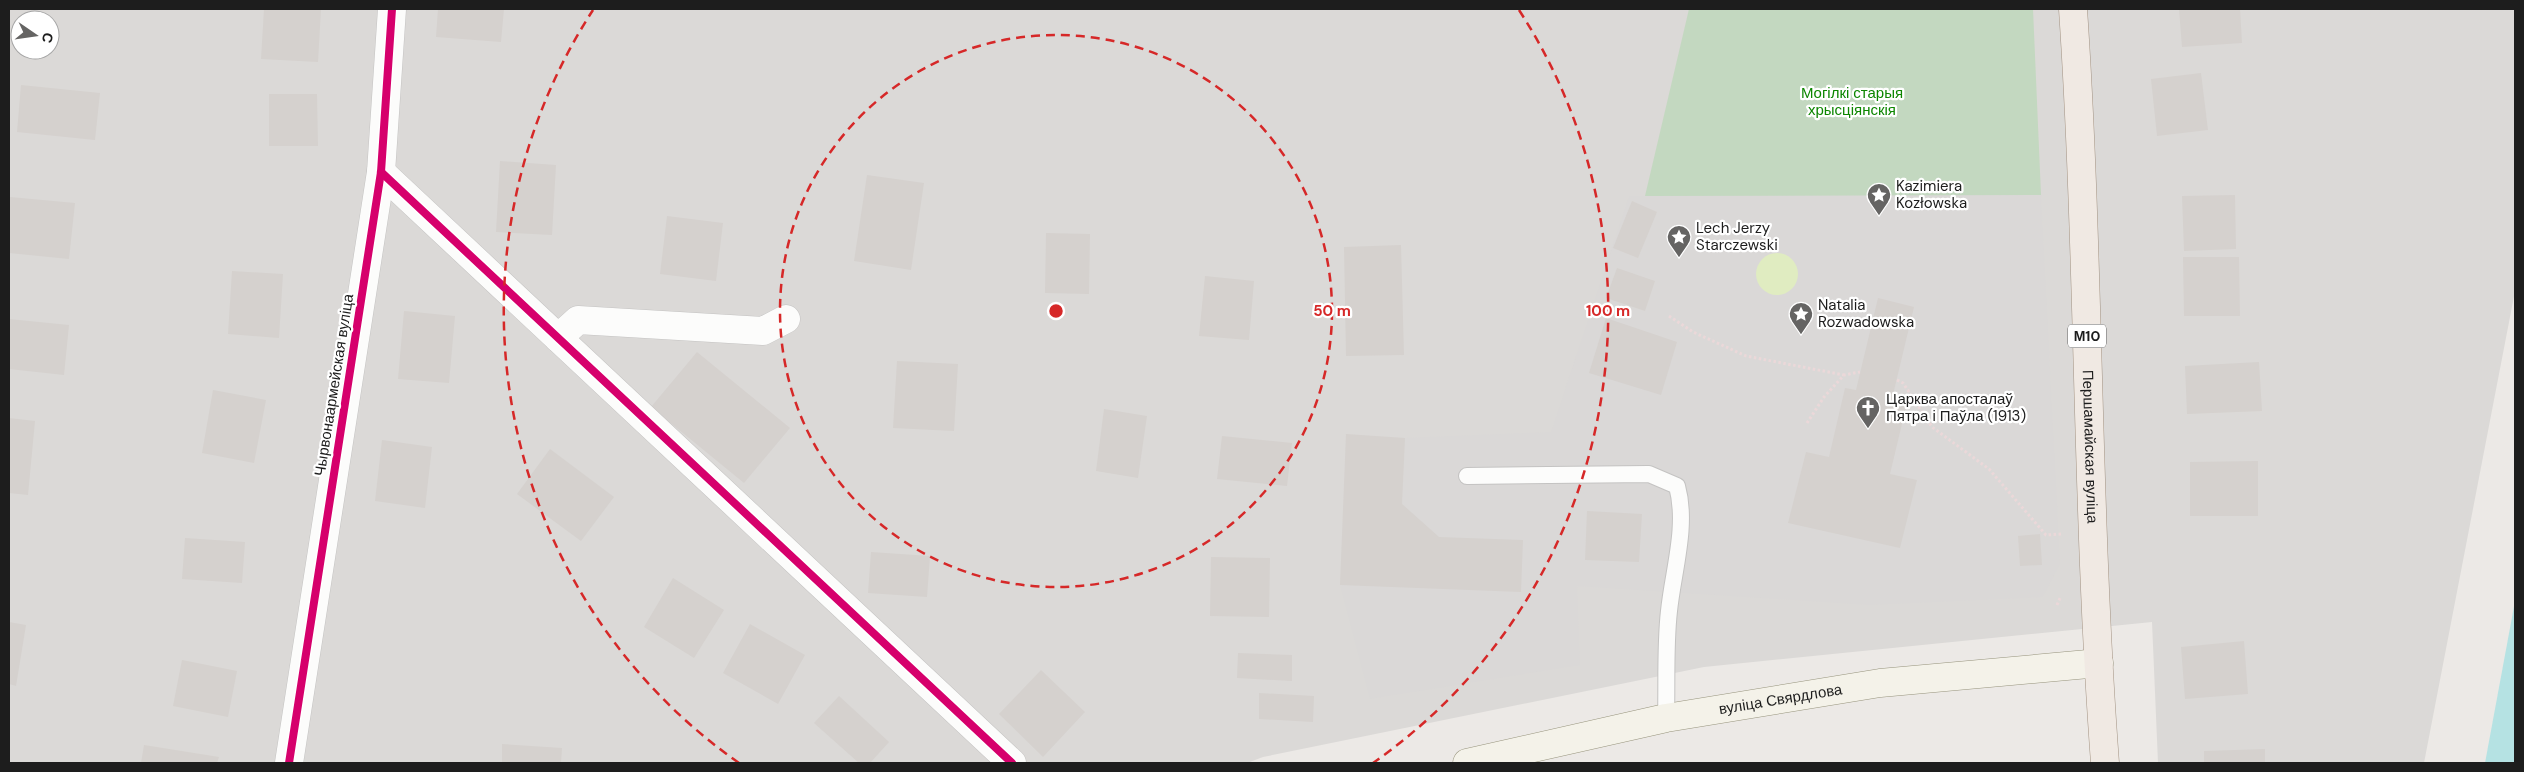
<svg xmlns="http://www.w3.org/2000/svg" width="2524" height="772" font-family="'DM Sans',sans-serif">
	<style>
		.residential { fill: #dbd9d7; fill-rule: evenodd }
		.religious { fill: #dad8d7 }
		.grass { fill: #e0ecc1 }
		.cemetery { fill: #c3d8c0 }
		.water { fill: #b5e2e3 }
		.building { fill: #d5d1ce }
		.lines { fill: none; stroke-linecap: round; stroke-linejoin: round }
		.service-casing { stroke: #c4c3c2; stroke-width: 18 }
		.minor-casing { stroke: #c4c3c2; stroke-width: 29 }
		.tertiary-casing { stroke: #c4c3c2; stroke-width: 29 }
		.secondary-casing { stroke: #97947d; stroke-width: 29 }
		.primary-casing { stroke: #a29282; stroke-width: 29 }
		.path { stroke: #ebd8d9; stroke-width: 3; stroke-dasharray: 2.5 2.5; stroke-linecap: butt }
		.service { stroke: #fcfcfb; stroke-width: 16 }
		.minor { stroke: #fcfcfb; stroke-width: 28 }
		.tertiary { stroke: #fcfcfb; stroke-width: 28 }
		.secondary { stroke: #f4f2e9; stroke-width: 28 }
		.primary { stroke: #f0e9e3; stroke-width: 28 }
		.cycleway-casing { stroke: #fff; stroke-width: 11 }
		.cycleway { stroke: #d6006c; stroke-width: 8 }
		.ring { fill: none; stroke: #d62828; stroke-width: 2.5; stroke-dasharray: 9 6 }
		.labels { text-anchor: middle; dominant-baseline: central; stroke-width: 4.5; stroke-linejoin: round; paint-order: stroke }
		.shield { fill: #fff; stroke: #616161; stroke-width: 1 }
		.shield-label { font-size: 14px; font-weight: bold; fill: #1d1d1d }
		.park-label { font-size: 15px; fill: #0c8600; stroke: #fff }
		.poi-label { font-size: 15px; fill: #1d1d1d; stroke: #fff; text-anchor: start }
		.street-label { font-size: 15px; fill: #1d1d1d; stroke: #fff }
		.centre { fill: #d62828; stroke: #fff; stroke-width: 2.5 }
		.ring-label { font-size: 15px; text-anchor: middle; font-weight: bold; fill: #d62828; stroke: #fff; stroke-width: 4.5; stroke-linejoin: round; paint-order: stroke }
	</style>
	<rect width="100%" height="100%" fill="#ece9e6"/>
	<!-- residential -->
	<path class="residential" d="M9,9H2515V291L2424,763H2158L2152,622L1704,667L1263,757L1247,763H9ZM20,20H50V50H20Z"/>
	<!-- religious -->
	<path class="religious" d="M2041,195L2060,564L2043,597L1869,605L1577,586L1580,665L1370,699L1340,585L1346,434L1405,438L1551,432L1629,196Z"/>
	<!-- grass -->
	<circle class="grass" cx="1777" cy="274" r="21"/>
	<!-- cemetery -->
	<path class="cemetery" d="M1689,9H2033L2041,195L1645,196Z"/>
	<!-- water -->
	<path class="water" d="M2515,601V763H2485Z"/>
	<!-- building -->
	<g class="building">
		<path d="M264,9H321L318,62L261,59Z"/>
		<path d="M438,9H504L501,42L436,37Z"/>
		<path d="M2179,9H2240L2242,43L2182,47Z"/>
		<path d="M2201,73L2208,130L2157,136L2151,79Z"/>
		<path d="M21,85L100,93L95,140L17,132Z"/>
		<path d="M269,94H317L318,146H269Z"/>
		<path d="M500,161L556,165L552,235L496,232Z"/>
		<path d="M867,175L924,183L911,270L854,261Z"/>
		<path d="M2235,195L2236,249L2184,251L2182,196Z"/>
		<path d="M10,197L75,203L69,259L9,253Z"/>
		<path d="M1632,201L1657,212L1638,258L1613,248Z"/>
		<path d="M667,216L723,223L716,281L660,274Z"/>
		<path d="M1046,233L1090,234L1089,294L1045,293Z"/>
		<path d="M1401,245L1404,355L1346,356L1344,247Z"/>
		<path d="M2183,257H2239L2240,316H2184Z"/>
		<path d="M1617,268L1655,281L1645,311L1606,298Z"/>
		<path d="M232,271L283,274L279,338L228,334Z"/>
		<path d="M1205,276L1254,281L1249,340L1199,336Z"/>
		<path d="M1878,298L1914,307L1891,403L1906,407L1890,474L1917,480L1900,548L1788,523L1806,452L1829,457L1845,388L1856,390Z"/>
		<path d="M404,311L455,316L449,383L398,379Z"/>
		<path d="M1606,318L1677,342L1661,395L1589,373Z"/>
		<path d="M9,319L69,325L64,375L9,369Z"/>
		<path d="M697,352L790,428L744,483L651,407Z"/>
		<path d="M897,361L958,364L954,431L893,428Z"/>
		<path d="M2259,362L2262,411L2187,414L2185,366Z"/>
		<path d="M213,390L266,400L254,463L202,453Z"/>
		<path d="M1104,409L1147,416L1138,478L1096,471Z"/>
		<path d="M9,418L35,421L28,495L9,493Z"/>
		<path d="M1346,434L1405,438L1402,504L1439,537L1523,540L1521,592L1340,585Z"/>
		<path d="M1222,436L1292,443L1287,486L1217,479Z"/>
		<path d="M382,440L432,447L425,508L375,501Z"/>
		<path d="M550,449L614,497L581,541L517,494Z"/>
		<path d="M2258,461V516H2190V462Z"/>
		<path d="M1587,511L1642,514L1639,562L1585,560Z"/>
		<path d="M2040,534L2042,565L2020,566L2018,536Z"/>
		<path d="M185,538L245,542L242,583L182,579Z"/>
		<path d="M871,552L930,556L927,597L868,593Z"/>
		<path d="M1211,557L1270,558L1269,617L1210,616Z"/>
		<path d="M673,578L724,610L694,658L644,627Z"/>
		<path d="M9,622L26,625L16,686L9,684Z"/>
		<path d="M750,624L805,655L778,704L723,673Z"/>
		<path d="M2244,641L2248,694L2185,699L2181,647Z"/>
		<path d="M1238,653L1292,655V681L1237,678Z"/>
		<path d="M182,660L237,671L228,717L173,706Z"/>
		<path d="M1041,670L1085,712L1043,757L999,714Z"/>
		<path d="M1259,693L1314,696L1313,722L1259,719Z"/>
		<path d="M839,696L889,742L870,763H859L814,723Z"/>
		<path d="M502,744L562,748L561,763H502Z"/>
		<path d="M144,745L219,757L217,763H141Z"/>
		<path d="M2265,749V763H2204V751Z"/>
	</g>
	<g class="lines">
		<!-- service casing -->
		<g class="service-casing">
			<path id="service" d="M1467,476L1649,474L1677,486C1688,526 1673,571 1669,611C1665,646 1667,683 1666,718"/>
		</g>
		<!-- minor casing -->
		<g class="minor-casing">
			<g id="minor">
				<path d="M381,172L1012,763"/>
				<path d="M558,338L578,320L763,331L786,319"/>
			</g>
		</g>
		<!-- tertiary casing -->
		<g class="tertiary-casing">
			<path id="tertiary" d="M289,763L381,172L392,9"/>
		</g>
		<!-- secondary casing -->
		<g class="secondary-casing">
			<g id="secondary">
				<path id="s1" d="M1467,763L1666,718L1880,683L2099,663"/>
			</g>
		</g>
		<!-- primary casing -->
		<g class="primary-casing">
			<g id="primary">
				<path id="s2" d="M2073,9C2090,260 2086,512 2105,763"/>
			</g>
		</g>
		<!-- path -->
		<g class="path">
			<path d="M1669,316L1693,332L1746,356L1844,375"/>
			<path d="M1897,380L1903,383L1932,427L1989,469L2046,535L2061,534"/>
			<path d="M1807,423L1824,397L1844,375L1860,372"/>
			<path d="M2057,605L2061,596"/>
		</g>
		<!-- service -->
		<use href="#service" class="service"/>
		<!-- minor -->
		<use href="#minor" class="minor"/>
		<!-- tertiary -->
		<use href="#tertiary" class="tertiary"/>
		<!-- secondary -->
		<use href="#secondary" class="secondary"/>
		<!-- primary -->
		<use href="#primary" class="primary"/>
		<!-- cycleway casing -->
		<g class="cycleway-casing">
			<g id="cycleway">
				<path d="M381,172L1012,763"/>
				<path d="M289,763L381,172L392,9"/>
			</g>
		</g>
		<!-- cycleway -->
		<use href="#cycleway" class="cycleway"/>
	</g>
	<!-- distance rings -->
	<g class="ring">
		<circle cx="1056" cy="311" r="276"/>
		<path d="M739 763A552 552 0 0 1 593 10M1519 10A552 552 0 0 1 1373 763"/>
	</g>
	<!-- icons -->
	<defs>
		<g id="sight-pin" transform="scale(1.25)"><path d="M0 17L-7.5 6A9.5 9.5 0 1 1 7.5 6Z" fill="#656463" stroke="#fff"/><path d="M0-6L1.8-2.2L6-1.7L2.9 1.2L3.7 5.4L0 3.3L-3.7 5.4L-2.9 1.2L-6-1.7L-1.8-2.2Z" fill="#fff"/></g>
		<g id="church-pin" transform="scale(1.25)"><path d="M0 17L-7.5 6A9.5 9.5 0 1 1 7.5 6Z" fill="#656463" stroke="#fff"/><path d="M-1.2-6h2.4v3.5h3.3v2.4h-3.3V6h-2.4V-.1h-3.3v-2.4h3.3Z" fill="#fff"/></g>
	</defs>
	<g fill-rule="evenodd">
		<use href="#sight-pin" x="1879" y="195"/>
		<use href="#sight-pin" x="1679" y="237"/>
		<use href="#sight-pin" x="1801" y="314"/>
		<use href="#church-pin" x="1868" y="408"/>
	</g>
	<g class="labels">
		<!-- shield labels -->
		<rect class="shield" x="2068" y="324.5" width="38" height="23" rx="4"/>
		<g class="shield-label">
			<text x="2087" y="336">М10</text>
		</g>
		<!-- park labels -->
		<g class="park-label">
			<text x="1852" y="93">Могілкі старыя<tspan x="1852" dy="17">хрысціянскія</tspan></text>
		</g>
		<!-- poi labels -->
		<g class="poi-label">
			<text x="1896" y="186">Kazimiera<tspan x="1896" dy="17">Kozłowska</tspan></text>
			<text x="1696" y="228">Lech Jerzy<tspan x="1696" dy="17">Starczewski</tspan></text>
			<text x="1818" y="305">Natalia<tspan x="1818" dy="17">Rozwadowska</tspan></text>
			<text x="1886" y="399">Царква апосталаў<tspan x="1886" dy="17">Пятра і Паўла (1913)</tspan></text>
		</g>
		<!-- street labels -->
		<g class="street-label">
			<text transform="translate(334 385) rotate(-81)">Чырвонаармейская вуліца</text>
			<text stroke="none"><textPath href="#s2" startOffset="438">Першамайская вуліца</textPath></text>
			<text stroke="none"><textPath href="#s1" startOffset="320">вуліца Свярдлова</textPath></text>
		</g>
	</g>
	<circle cx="1056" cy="311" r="8" class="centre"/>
	<g class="ring-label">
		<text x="1332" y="316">50 m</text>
		<text x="1608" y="316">100 m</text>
	</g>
	<!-- border -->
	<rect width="2524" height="772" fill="none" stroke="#1d1d1d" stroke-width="20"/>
	<!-- north arrow -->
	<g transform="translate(35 35) rotate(103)"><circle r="24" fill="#ffffff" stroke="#a5a5a5"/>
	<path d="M0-4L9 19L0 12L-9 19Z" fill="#656463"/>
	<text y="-8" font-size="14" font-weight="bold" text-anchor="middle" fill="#1d1d1d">С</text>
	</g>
</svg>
